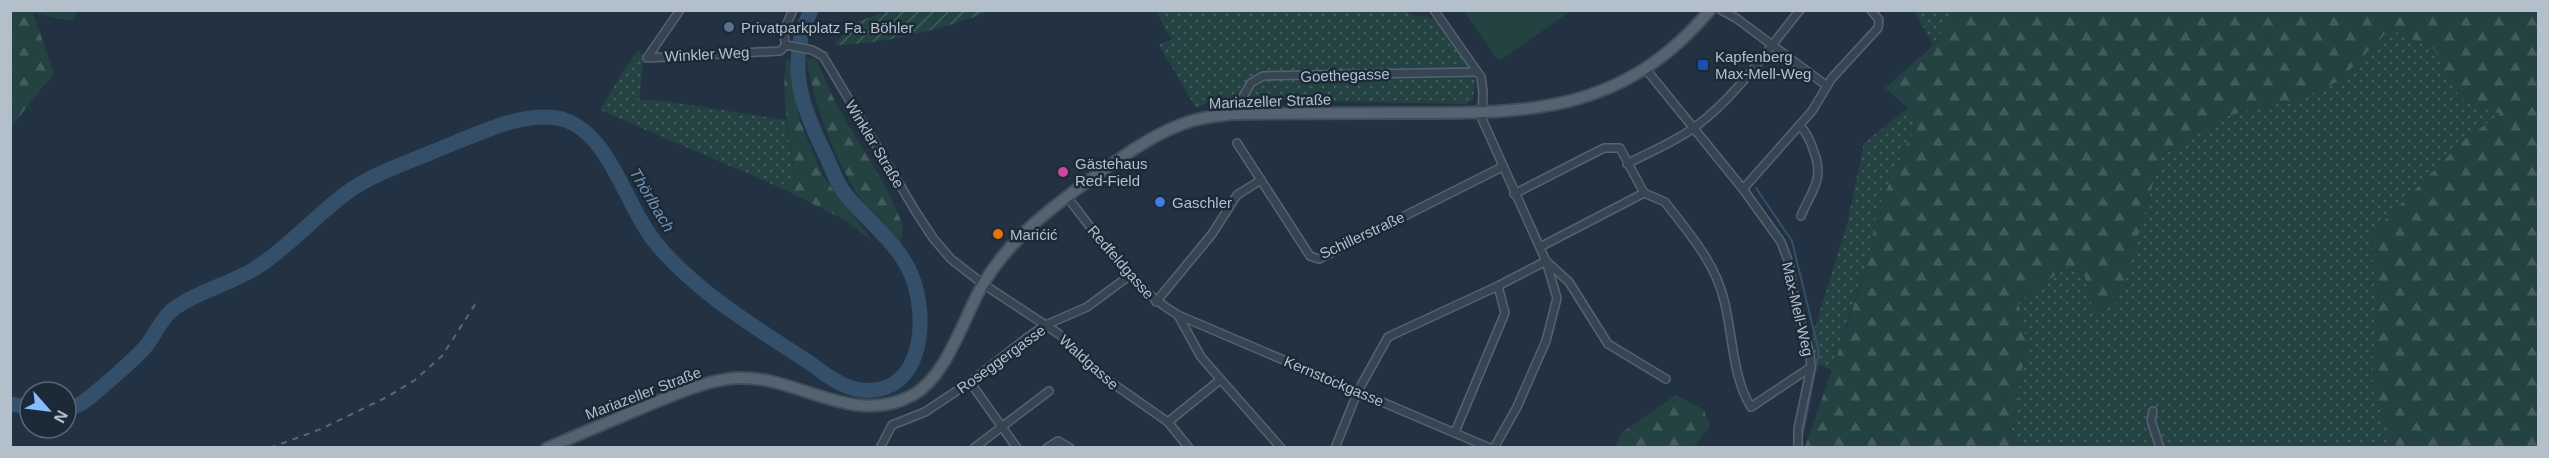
<svg xmlns="http://www.w3.org/2000/svg" width="2549" height="458" font-family="Arial,sans-serif">
	<style>
		.grass { fill: url(#grass-dots) }
		.forest { fill: url(#forest-firs) }
		.garden { fill: url(#garden-furrows) }
		.pitch { fill: #254243 }
		.lines { fill: none; stroke-linecap: round; stroke-linejoin: round }
		.stream { stroke: #344f6a; stroke-width: 2 }
		.river { stroke: #344f6a; stroke-width: 15 }
		.minor-casing { stroke: #55626f; stroke-width: 10 }
		.primary-casing { stroke: #414d5a; stroke-width: 14 }
		.minor { stroke: #374451; stroke-width: 7 }
		.primary { stroke: #556371; stroke-width: 10 }
		.rail { stroke: #596879; stroke-width: 2; stroke-dasharray: 6 6; stroke-linecap: butt }
		.service-dot { fill: #5c6f8a; stroke: #1c2937; stroke-width: 2 }
		.transit-dot { fill: #1a4fb4; stroke: #1c2937; stroke-width: 2 }
		.hotel-dot { fill: #d1479c; stroke: #1c2937; stroke-width: 2 }
		.shop-dot { fill: #3f7fe0; stroke: #1c2937; stroke-width: 2 }
		.food-dot { fill: #e8710a; stroke: #1c2937; stroke-width: 2 }
		.labels { text-anchor: middle; dominant-baseline: central; stroke-width: 5; stroke-linejoin: round; paint-order: stroke }
		.poi-label { font-size: 15px; fill: #b4bfcc; stroke: #1c2937; text-anchor: start }
		.street-label { font-size: 15px; fill: #b4bfcc; stroke: #1c2937 }
		.water-label { font-size: 16px; font-style: italic; fill: #7092b2; stroke: #1c2937 }
	</style>
	<defs>
		<pattern id="grass-dots" width="8" height="8" patternUnits="userSpaceOnUse" patternTransform="scale(1.5)"><rect width="8" height="8" fill="#254243"/><path d="M2 2h.1M6 6h.1" fill="none" stroke="#425c5d" stroke-width="1.8" stroke-linecap="round"/></pattern>
		<pattern id="forest-firs" width="22" height="20" patternUnits="userSpaceOnUse" patternTransform="scale(1.5)"><rect width="22" height="20" fill="#254243"/><path d="M5 1l3.5 6h-7zM16 11l3.5 6h-7z" fill="#425c5d"/></pattern>
		<pattern id="garden-furrows" width="10" height="10" patternUnits="userSpaceOnUse" patternTransform="scale(1.5)"><rect width="10" height="10" fill="#254243"/><path d="M-1 1l2-2M0 10L10 0M9 11l2-2" fill="none" stroke="#425c5d"/></pattern>
	</defs>
	<rect width="100%" height="100%" fill="#223242"/>
	<!-- grass -->
	<g class="grass">
		<path d="M1404,10L1417,17L1423,15L1437,20L1469,66L1475,81L1473,99L1466,104L1223,99L1212,100L1196,108L1159,45L1174,38L1168,35L1157,11Z"/>
		<path d="M1914,11H1958L1933,44Z"/>
		<path d="M2390,29L2434,49L2460,98L2500,114L2465,139L2372,233L2375,294L2373,390L2394,447L2028,448L2011,436L2021,373L2028,348L2018,302L2069,266L2085,277L2094,314L2142,224L2160,157L2227,116L2302,98L2339,81Z"/>
		<path d="M638,51L644,56L639,100L664,101L786,120L794,176L779,187L600,110L624,70Z"/>
		<path d="M1908,108L1916,124L1877,211L1869,256L1832,370L1816,363L1811,340L1847,224L1864,143Z"/>
	</g>
	<!-- forest -->
	<g class="forest">
		<path d="M11,10L78,11L71,21L33,13L54,73L11,127Z"/>
		<path d="M1958,11H2538V447H2394L2373,391L2375,294L2372,233L2465,139L2500,114L2460,98L2434,49L2390,29L2339,81L2302,98L2227,116L2160,157L2142,224L2116,303L2094,315L2085,277L2069,266L2018,301L2028,348L2021,373L2011,436L2028,447H1805L1847,327L1869,256L1877,211L1916,124L1908,108L1885,88L1928,50Z"/>
		<path d="M806,58L816,59L835,102L885,186L903,225L900,249C885,230 867,211 855,190C830,148 815,105 806,58Z"/>
		<path d="M786,59L789,60L791,66L799,119L823,176L874,243L845,220L779,187L794,176C790,137 781,98 786,59Z"/>
		<path d="M1676,395L1704,410L1710,427L1693,447H1615L1621,433Z"/>
	</g>
	<!-- garden -->
	<path class="garden" d="M888,11V10L990,11C941,30 886,44 834,45L854,23Z"/>
	<!-- pitch -->
	<path class="pitch" d="M1467,10H1571V11L1499,61L1464,12Z"/>
	<g class="lines">
		<!-- stream -->
		<path class="stream" d="M1756,188L1792,241L1819,352L1801,442"/>
		<!-- river -->
		<g class="river">
			<path d="M10,404L30,407"/>
			<path d="M66,408C71,407 76,407 80,404C90,399 138,356 146,346C155,335 160,321 171,311C191,294 232,283 256,268C292,245 318,212 352,189C376,173 406,163 432,152C457,142 482,131 507,123C525,118 547,114 565,120C611,136 626,207 655,242C697,293 755,327 810,363C825,374 842,388 861,390C924,397 929,316 911,274C898,243 867,221 846,195C837,184 832,169 826,156C801,106 785,63 811,10"/>
		</g>
		<!-- minor casing -->
		<g class="minor-casing">
			<g id="minor">
				<path d="M680,10L647,58L780,51L786,45"/>
				<path d="M793,10C788,21 781,33 786,45L812,50L823,56L916,212L933,238L951,259L983,284L1059,334L1105,378L1168,422L1189,448"/>
				<path d="M1434,10L1481,77L1483,92L1482,119L1546,261L1569,282L1608,344L1666,379"/>
				<path d="M1721,10L1736,18L1827,86"/>
				<path d="M1645,68L1743,189L1781,242L1789,263L1794,296L1810,355L1811,367L1798,429V448"/>
				<path d="M1233,114L1251,83L1263,76L1477,72"/>
				<path d="M1800,126C1807,133 1811,142 1814,152C1825,180 1811,191 1801,216"/>
				<path d="M1237,143L1310,256L1319,259L1502,167"/>
				<path d="M1627,164C1649,152 1675,142 1695,127C1738,95 1766,51 1800,10"/>
				<path d="M1743,189L1812,111L1832,78L1878,28L1879,20L1871,10"/>
				<path d="M1514,194L1604,148H1620L1644,193"/>
				<path d="M1067,197C1101,239 1130,287 1178,315L1490,448"/>
				<path d="M1540,247L1644,193L1665,202C1688,232 1715,262 1724,300C1733,334 1732,377 1751,407L1811,367"/>
				<path d="M1156,302L1212,234L1237,195L1261,180"/>
				<path d="M1178,315L1201,357L1281,448"/>
				<path d="M970,382L1017,448"/>
				<path d="M2153,411L2151,420L2160,448"/>
				<path d="M1168,422L1220,380"/>
				<path d="M1455,432L1505,313L1498,286"/>
				<path d="M880,448L892,425L925,412L970,382L1032,334L1046,325L1087,307L1129,276"/>
				<path d="M974,448L1049,391"/>
				<path d="M1047,448L1058,441L1070,448"/>
				<path d="M1335,448L1358,391L1388,337L1498,286L1546,261L1557,298L1546,341L1517,407L1494,448"/>
			</g>
		</g>
		<!-- primary casing -->
		<g class="primary-casing">
			<path id="primary" d="M547,448C582,433 616,419 651,404C679,393 707,380 737,378C798,375 852,428 913,395C947,376 963,319 982,286C1009,239 1052,207 1095,176C1122,157 1149,137 1180,125C1197,118 1215,116 1233,114C1289,113 1346,113 1402,113C1528,113 1621,115 1710,10"/>
		</g>
		<!-- minor -->
		<use href="#minor" class="minor"/>
		<!-- primary -->
		<use href="#primary" class="primary"/>
		<!-- rail -->
		<path class="rail" d="M270,448L321,429L387,397L415,380L442,356L476,303"/>
	</g>
	<!-- markers -->
	<circle class="service-dot" cx="729" cy="27" r="6"/>
	<rect class="transit-dot" x="1697" y="59" width="12" height="12" rx="3"/>
	<circle class="hotel-dot" cx="1063" cy="172" r="6"/>
	<circle class="shop-dot" cx="1160" cy="202" r="6"/>
	<circle class="food-dot" cx="998" cy="234" r="6"/>
	<g class="labels">
		<!-- poi labels -->
		<g class="poi-label">
			<text x="741" y="27">Privatparkplatz Fa. Böhler</text>
			<text x="1715" y="56">Kapfenberg<tspan x="1715" dy="17">Max-Mell-Weg</tspan></text>
			<text x="1075" y="163">Gästehaus<tspan x="1075" dy="17">Red-Field</tspan></text>
			<text x="1172" y="202">Gaschler</text>
			<text x="1010" y="234">Marićić</text>
		</g>
		<!-- street labels -->
		<g class="street-label">
			<text transform="translate(707 54) rotate(-3)">Winkler Weg</text>
			<text transform="translate(1345 75) rotate(-2)">Goethegasse</text>
			<text transform="translate(1270 101) rotate(-2)">Mariazeller Straße</text>
			<text transform="translate(875 144) rotate(59)">Winkler Straße</text>
			<text transform="translate(1362 235) rotate(-25)">Schillerstraße</text>
			<text transform="translate(1121 262) rotate(49)">Redfeldgasse</text>
			<text transform="translate(1798 309) rotate(77)">Max-Mell-Weg</text>
			<text transform="translate(1001 359) rotate(-36)">Roseggergasse</text>
			<text transform="translate(1089 362) rotate(42)">Waldgasse</text>
			<text transform="translate(1334 381) rotate(23)">Kernstockgasse</text>
			<text transform="translate(643 393) rotate(-21)">Mariazeller Straße</text>
		</g>
		<!-- water labels -->
		<g class="water-label">
			<text transform="translate(652 200) rotate(59)">Thörlbach</text>
		</g>
	</g>
	<!-- border -->
	<rect width="2549" height="458" fill="none" stroke="#b4bfcc" stroke-width="24"/>
	<!-- north arrow -->
	<g transform="translate(48 410) rotate(118)"><circle r="28" fill="#1c2937" stroke="#596573" stroke-width="1.5"/>
	<path d="M0-4.5L10 22L0 15L-10 22Z" fill="#85beff"/>
	<text y="-9" font-size="16" font-weight="bold" text-anchor="middle" fill="#b4bfcc">N</text>
	</g>
</svg>
